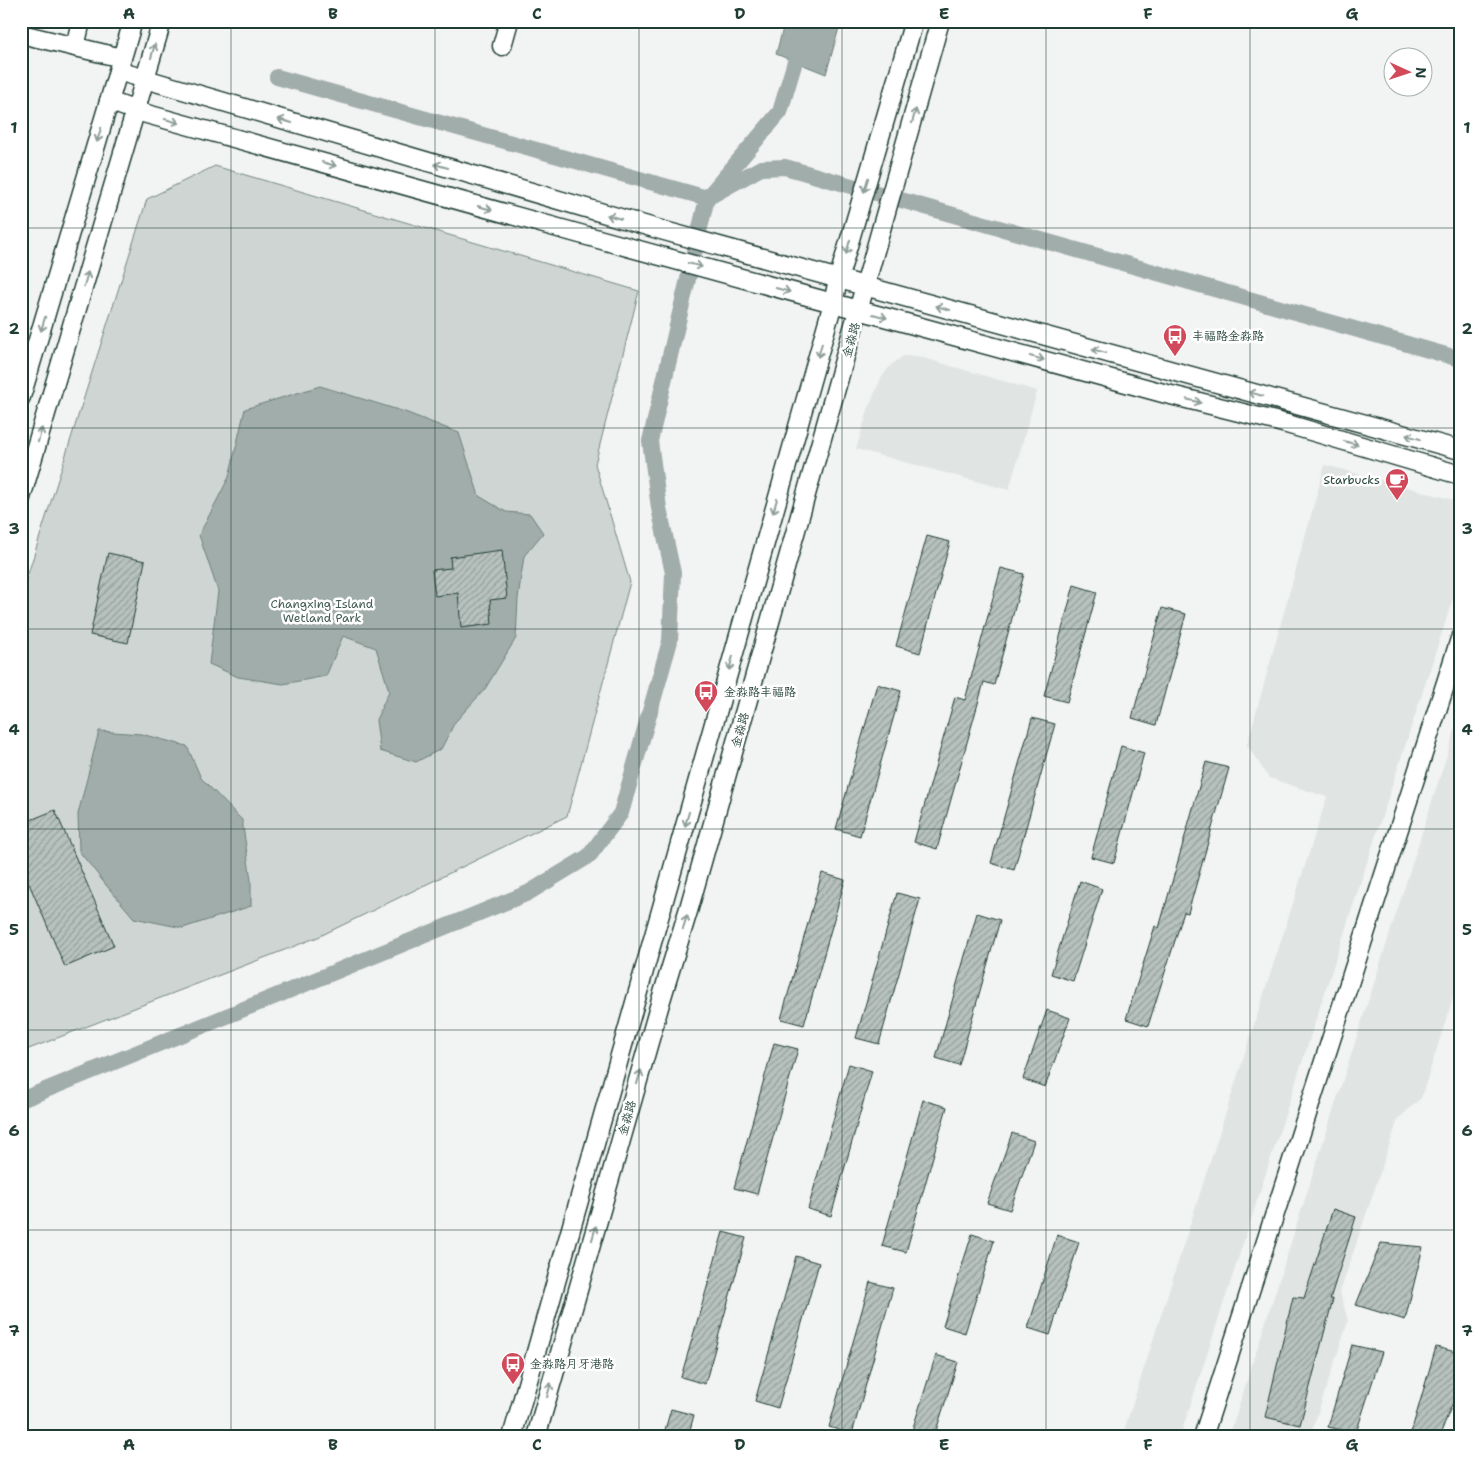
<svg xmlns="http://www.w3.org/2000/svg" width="1481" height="1458" font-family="'Shantell Sans','LXGW WenKai TC',sans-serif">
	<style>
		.built { fill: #e0e4e3 }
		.green { fill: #ced5d3; stroke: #768984 }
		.water { fill: #a1adaa; stroke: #6d807b }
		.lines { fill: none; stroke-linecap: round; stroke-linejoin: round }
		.canal { stroke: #a1adaa; stroke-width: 16 }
		.building { fill: url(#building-hatch); stroke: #1f3d34 }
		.minor-casing { stroke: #1f3d34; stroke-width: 21 }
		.minor { stroke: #fff; stroke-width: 18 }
		.oneway { stroke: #8f9e9a }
		.grid { fill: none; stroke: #1f3d34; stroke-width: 1; stroke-opacity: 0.55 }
		.labels { text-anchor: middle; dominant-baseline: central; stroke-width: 5; stroke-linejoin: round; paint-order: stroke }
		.poi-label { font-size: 12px; fill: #1f3d34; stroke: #fff; text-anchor: start }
		.street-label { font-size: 12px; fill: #1f3d34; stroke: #fff }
		.park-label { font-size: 12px; fill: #425b54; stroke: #fff }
		.neatline { fill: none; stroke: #1f3d34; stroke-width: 2 }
		.grid-label { font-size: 16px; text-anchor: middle; font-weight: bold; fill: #1f3d34 }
	</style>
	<defs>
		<pattern id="building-hatch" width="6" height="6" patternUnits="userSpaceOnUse" patternTransform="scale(1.25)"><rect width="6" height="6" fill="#b7c1bd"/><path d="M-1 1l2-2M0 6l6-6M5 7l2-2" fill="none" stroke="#949e9a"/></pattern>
	</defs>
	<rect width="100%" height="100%" fill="#f2f3f3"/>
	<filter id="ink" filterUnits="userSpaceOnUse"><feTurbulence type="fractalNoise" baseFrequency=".02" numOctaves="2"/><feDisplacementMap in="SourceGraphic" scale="10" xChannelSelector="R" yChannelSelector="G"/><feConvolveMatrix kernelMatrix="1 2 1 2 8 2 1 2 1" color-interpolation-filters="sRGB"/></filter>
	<g filter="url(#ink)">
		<!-- built -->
		<g class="built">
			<path d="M903,356L920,357L1037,391L1009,490L856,449L869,407L881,378L891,365Z"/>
			<path d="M1325,465L1457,501L1460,504V577L1180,1437H1122L1327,797L1269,778L1247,745Z"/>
			<path d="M1460,714V976L1421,1098L1398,1119L1340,1292L1348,1321L1310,1437H1229Z"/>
		</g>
		<!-- green -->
		<path class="green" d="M215,166L639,291L595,464L630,582L567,816L318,937L21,1052V596L147,199Z"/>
		<!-- water -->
		<g class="water">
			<path d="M785,21H841L826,74L776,54Z"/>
			<path d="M320,386L405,412L459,433L479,496L506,512L530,514L543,533L524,556L518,598L516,638L485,689L455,722L441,749L416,762L380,751L376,720L389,691L376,648L343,636L326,676L283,684L238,677L209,664L218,591L199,535L229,477L245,409Z"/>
			<path d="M99,731L141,734L187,746L201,778L242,820L251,880V906L183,928L134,918L106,885L79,851L78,814Z"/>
		</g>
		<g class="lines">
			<!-- canal -->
			<g class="canal">
				<path d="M277,77L707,198L761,168L785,167L1460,359"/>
				<path d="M21,1100L528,893L589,856L621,813L670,641L673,573L659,508L650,441L707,198L780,112L807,21"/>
			</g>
		</g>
		<!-- building -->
		<g class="building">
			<path d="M927,536L950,542L920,653L896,646Z"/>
			<path d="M502,550L507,598L490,600L492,624L461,628L458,593L435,596L432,570L451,568L450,557Z"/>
			<path d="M108,553L145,561L128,643L90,635Z"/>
			<path d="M1001,568L1024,574L994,685L984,682L937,849L914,842L955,697L965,700Z"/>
			<path d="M1074,585L1097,592L1067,702L1044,696Z"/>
			<path d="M1162,608L1186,614L1156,725L1132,718Z"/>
			<path d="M877,684L901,691L860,836L836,829Z"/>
			<path d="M1032,718L1055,724L1014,870L991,863Z"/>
			<path d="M1121,746L1144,753L1114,863L1091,857Z"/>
			<path d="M1206,762L1229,768L1188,913L1184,912L1148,1026L1126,1019L1155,926L1159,928Z"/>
			<path d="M55,810L114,946L65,967L21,865V824Z"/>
			<path d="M822,873L845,880L804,1025L781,1019Z"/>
			<path d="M1080,881L1102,889L1073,981L1051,974Z"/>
			<path d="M897,893L920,899L879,1044L856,1038Z"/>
			<path d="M977,913L1000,920L959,1065L936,1058Z"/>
			<path d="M1047,1010L1070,1018L1045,1087L1023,1079Z"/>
			<path d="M774,1043L798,1049L757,1194L734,1188Z"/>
			<path d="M849,1064L872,1071L831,1216L808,1209Z"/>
			<path d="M923,1100L947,1107L906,1252L882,1246Z"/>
			<path d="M1012,1133L1034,1141L1010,1210L987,1203Z"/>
			<path d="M1333,1209L1356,1217L1330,1299H1333L1300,1425L1265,1417L1293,1297L1304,1298Z"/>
			<path d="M723,1232L746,1238L705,1384L681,1377Z"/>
			<path d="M972,1234L994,1241L965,1333L943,1326Z"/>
			<path d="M1057,1235L1079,1242L1050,1335L1028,1328Z"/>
			<path d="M1381,1243L1423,1247L1405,1320L1356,1305Z"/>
			<path d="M796,1256L819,1263L778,1408L755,1401Z"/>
			<path d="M870,1282L893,1288L852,1434L829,1427Z"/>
			<path d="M1352,1345L1382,1352L1356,1433L1328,1427Z"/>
			<path d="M1436,1347L1460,1353V1385L1439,1437L1410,1436Z"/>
			<path d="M936,1355L958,1362L934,1437H910Z"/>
			<path d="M671,1409L694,1415L688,1437H663Z"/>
		</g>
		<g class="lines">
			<!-- minor casing -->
			<g class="minor-casing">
				<g id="minor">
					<path d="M21,34L122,58"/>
					<path d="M502,46L509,21"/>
					<path d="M75,47L81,21"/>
					<path d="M118,71L661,230L1460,450"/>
					<path d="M109,101L136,111L580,234L1163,393L1287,424L1460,475"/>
					<path d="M21,397L133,21"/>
					<path d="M21,498L162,21"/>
					<path d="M512,1437L833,303L838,280L914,21"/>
					<path d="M536,1437L661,1000L689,908L940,21"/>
					<path d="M1203,1437L1460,639"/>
				</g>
			</g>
			<!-- minor -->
			<use href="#minor" class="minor"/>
		</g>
		<!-- one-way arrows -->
		<defs><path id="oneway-shaft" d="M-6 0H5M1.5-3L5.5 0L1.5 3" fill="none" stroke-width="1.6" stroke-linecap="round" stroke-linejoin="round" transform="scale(1.25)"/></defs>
		<g class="oneway">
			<use href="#oneway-shaft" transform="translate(153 51) rotate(-74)"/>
			<use href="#oneway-shaft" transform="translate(914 116) rotate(-74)"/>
			<use href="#oneway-shaft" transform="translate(172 121) rotate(16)"/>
			<use href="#oneway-shaft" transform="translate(285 121) rotate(-164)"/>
			<use href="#oneway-shaft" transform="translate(99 135) rotate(107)"/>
			<use href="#oneway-shaft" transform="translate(329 164) rotate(16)"/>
			<use href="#oneway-shaft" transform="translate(441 166) rotate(-164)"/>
			<use href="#oneway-shaft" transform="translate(866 185) rotate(107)"/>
			<use href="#oneway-shaft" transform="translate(485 208) rotate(16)"/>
			<use href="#oneway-shaft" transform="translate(614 217) rotate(-164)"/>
			<use href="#oneway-shaft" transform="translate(848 247) rotate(106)"/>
			<use href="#oneway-shaft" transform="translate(695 265) rotate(15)"/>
			<use href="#oneway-shaft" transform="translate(86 279) rotate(-74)"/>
			<use href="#oneway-shaft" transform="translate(783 290) rotate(15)"/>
			<use href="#oneway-shaft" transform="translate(943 308) rotate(-165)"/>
			<use href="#oneway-shaft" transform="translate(880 316) rotate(15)"/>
			<use href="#oneway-shaft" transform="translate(43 324) rotate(107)"/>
			<use href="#oneway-shaft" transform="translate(820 350) rotate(106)"/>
			<use href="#oneway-shaft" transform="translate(1099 351) rotate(-165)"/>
			<use href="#oneway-shaft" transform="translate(1037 358) rotate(15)"/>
			<use href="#oneway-shaft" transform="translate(1256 394) rotate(-165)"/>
			<use href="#oneway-shaft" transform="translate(1194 401) rotate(14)"/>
			<use href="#oneway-shaft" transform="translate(40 435) rotate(-74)"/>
			<use href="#oneway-shaft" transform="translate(1413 437) rotate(-165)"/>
			<use href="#oneway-shaft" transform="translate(1351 443) rotate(16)"/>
			<use href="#oneway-shaft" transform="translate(775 506) rotate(106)"/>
			<use href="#oneway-shaft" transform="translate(731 663) rotate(106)"/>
			<use href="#oneway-shaft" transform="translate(687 819) rotate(106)"/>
			<use href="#oneway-shaft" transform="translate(685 922) rotate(-73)"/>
			<use href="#oneway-shaft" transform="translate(639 1077) rotate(-74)"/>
			<use href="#oneway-shaft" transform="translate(594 1233) rotate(-74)"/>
			<use href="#oneway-shaft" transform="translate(549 1390) rotate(-75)"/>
		</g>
	</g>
	<!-- grid -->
	<path class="grid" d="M231,21V1437M435,21V1437M639,21V1437M842,21V1437M1046,21V1437M1250,21V1437M21,228H1460M21,428H1460M21,629H1460M21,829H1460M21,1030H1460M21,1230H1460"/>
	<!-- icons -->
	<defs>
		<g id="bus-pin" transform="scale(1.25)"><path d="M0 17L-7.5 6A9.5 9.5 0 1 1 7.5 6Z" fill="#d1495b" stroke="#fff"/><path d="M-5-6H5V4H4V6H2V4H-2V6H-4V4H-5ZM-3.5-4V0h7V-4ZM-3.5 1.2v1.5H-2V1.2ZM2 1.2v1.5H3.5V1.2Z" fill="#fff"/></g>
		<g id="cafe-pin" transform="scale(1.25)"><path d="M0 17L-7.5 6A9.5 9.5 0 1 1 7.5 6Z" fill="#d1495b" stroke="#fff"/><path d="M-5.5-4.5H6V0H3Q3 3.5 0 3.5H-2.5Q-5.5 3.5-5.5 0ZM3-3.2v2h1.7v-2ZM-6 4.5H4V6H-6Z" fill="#fff"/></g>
	</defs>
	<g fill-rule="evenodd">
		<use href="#bus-pin" x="1175" y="336"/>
		<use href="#cafe-pin" x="1397" y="480"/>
		<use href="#bus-pin" x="706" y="692"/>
		<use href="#bus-pin" x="513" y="1364"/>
	</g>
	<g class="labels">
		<!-- poi labels -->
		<g class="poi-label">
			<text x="1192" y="336">丰福路金淼路</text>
			<text x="1380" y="480" text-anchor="end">Starbucks</text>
			<text x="724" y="692">金淼路丰福路</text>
			<text x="530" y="1364">金淼路月牙港路</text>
		</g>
		<!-- street labels -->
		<g class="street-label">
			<text transform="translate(851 340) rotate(-74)">金淼路</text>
			<text transform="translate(740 730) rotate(-74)">金淼路</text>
			<text transform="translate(627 1118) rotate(-74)">金淼路</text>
		</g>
		<!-- park labels -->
		<g class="park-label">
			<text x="322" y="604">Changxing Island<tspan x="322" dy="14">Wetland Park</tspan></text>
		</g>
	</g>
	<!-- margin -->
	<rect width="1481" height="1458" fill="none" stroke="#fff" stroke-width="55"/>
	<!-- north arrow -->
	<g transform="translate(1408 72) rotate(93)"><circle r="24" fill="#ffffff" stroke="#a5b1ae"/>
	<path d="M0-4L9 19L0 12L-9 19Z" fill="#d1495b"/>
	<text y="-8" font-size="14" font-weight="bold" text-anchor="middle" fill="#1f3d34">N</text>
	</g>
	<rect x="28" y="28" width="1426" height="1402" class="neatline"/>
	<g class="grid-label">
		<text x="129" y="19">A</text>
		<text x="333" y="19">B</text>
		<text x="537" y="19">C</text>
		<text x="740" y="19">D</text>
		<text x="944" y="19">E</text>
		<text x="1148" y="19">F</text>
		<text x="1352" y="19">G</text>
		<text x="14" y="133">1</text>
		<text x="1467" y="133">1</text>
		<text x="14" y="334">2</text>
		<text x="1467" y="334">2</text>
		<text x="14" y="534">3</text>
		<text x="1467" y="534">3</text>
		<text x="14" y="735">4</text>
		<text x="1467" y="735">4</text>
		<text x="14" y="935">5</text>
		<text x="1467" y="935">5</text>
		<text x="14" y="1136">6</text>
		<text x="1467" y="1136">6</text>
		<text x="14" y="1336">7</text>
		<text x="1467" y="1336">7</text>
		<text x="129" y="1450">A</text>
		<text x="333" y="1450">B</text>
		<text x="537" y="1450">C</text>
		<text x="740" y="1450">D</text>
		<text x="944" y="1450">E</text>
		<text x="1148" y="1450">F</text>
		<text x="1352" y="1450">G</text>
	</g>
</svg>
